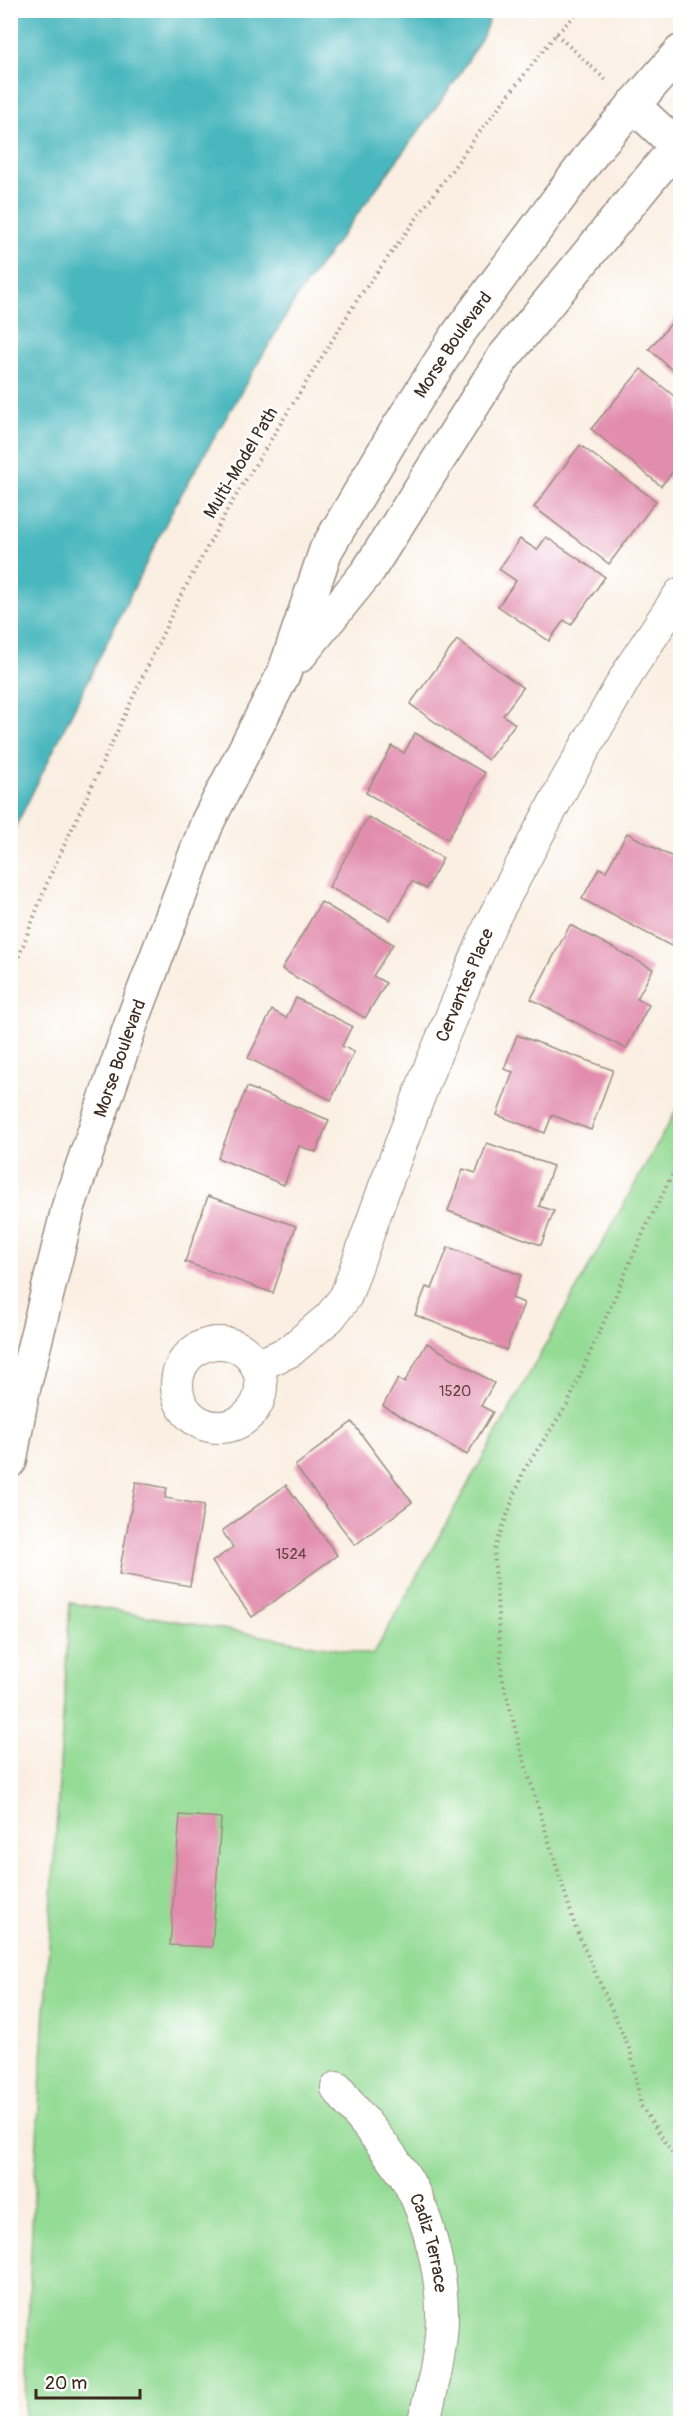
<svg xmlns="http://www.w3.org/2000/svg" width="691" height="2434" font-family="Pangolin,sans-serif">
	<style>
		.green { fill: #94db95; stroke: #68825a; stroke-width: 1.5 }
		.water { fill: #48b7be; stroke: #42706e; stroke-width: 1.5 }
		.building { fill: #e28dae }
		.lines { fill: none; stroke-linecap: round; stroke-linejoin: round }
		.minor-casing { stroke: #9a8c80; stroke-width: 34 }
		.tertiary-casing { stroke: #9a8c80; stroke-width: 36 }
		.path { stroke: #9a8c80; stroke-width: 4; stroke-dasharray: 1.5 4.5; stroke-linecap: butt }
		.minor { stroke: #fff; stroke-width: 32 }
		.tertiary { stroke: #fff; stroke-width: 33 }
		.labels { text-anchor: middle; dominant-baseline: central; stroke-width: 5; stroke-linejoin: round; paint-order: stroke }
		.number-label { font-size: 15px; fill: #654342 }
		.street-label { font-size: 18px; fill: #3b2a1e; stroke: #fff }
	</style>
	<rect width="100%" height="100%" fill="#fff"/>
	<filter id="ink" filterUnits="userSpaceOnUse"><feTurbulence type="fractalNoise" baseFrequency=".0167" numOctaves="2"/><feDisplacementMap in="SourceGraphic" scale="12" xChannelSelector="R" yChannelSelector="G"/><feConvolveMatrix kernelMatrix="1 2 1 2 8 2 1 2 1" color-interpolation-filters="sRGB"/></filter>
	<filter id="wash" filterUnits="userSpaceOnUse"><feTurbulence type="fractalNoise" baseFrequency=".008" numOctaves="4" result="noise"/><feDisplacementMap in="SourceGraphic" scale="24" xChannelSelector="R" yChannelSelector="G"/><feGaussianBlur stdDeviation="1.35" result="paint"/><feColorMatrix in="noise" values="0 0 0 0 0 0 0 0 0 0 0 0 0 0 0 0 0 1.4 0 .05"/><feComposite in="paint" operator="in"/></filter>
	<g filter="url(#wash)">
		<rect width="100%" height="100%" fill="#faefe2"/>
		<!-- green -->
		<path class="green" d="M680,1103V2423L24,2424L33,2205L70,1603L373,1655Z"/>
		<!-- water -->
		<path class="water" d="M11,10L492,11L483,36L456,80L298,295L176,503L11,836Z"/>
		<g id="blocks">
			<!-- building -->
			<g class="building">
				<path d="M680,313V377L649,349Z"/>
				<path d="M641,369L680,401V434L672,445L680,451V463L661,486L591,429Z"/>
				<path d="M580,445L656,501L609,564L534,507Z"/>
				<path d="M546,537L605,577L571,625L564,620L549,641L498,606L516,581L499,569L520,539L537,550Z"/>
				<path d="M457,640L523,688L503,715L515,724L488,760L410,704Z"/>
				<path d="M415,733L485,773L448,839L366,793L392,746L404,753Z"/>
				<path d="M368,817L443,858L426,889L412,881L390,920L329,887Z"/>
				<path d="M627,833L680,861V928L671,946L582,899L599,868L606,871Z"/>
				<path d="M321,902L393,944L373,976L386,983L365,1018L282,969Z"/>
				<path d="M570,925L653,969L637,999L649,1005L626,1049L531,999Z"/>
				<path d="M296,998L352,1026L342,1046L354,1052L331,1100L248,1058L272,1010L286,1018Z"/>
				<path d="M517,1035L613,1070L591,1130L552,1115L545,1133L497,1115L513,1072L504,1069Z"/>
				<path d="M247,1087L329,1120L316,1152L299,1146L284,1185L218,1158Z"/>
				<path d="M487,1143L553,1166L539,1206L554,1211L541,1245L448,1211L463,1169L476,1173Z"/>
				<path d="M208,1196L296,1226L273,1293L185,1262Z"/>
				<path d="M448,1247L521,1275L512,1298L524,1303L506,1350L415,1315L426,1287L432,1289Z"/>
				<path d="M427,1343L494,1383L481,1406L493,1412L467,1455L383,1406L398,1379L404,1383Z"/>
				<path d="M352,1422L412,1502L355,1545L295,1466Z"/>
				<path d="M136,1482L167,1488L165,1498L204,1505L190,1586L119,1574Z"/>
				<path d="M286,1485L337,1555L252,1617L212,1562L233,1547L222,1531Z"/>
				<path d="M180,1815L221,1818L212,1947L170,1945Z"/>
			</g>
		</g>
	</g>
	<g filter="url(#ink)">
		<use href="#blocks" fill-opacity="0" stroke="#9a8c80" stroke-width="1.5"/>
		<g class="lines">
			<!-- minor casing -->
			<g class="minor-casing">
				<g id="minor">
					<circle cx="219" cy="1385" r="42"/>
					<path id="s1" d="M257,1366L290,1351L330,1317L346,1296L385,1186L430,1067L490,925L565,783L632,666L680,594"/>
					<path id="s2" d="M337,2088C361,2119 389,2149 409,2183C429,2219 442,2274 442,2315C442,2352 432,2389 423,2424"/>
				</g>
			</g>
			<!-- tertiary casing -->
			<g class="tertiary-casing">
				<g id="tertiary">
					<path d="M633,105L677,146"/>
					<path d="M299,656L368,571L503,358L680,142"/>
					<path id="s3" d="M10,1461L22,1395L69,1205L130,1027L208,821L284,673L326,550L398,428L458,334L597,147L680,52"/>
				</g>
			</g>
			<!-- path -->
			<g class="path">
				<path d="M556,34L608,82"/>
				<path d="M10,979L49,878L177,603L229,507L359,297L481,130L556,34L581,10"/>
				<path d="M680,1159L644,1231L567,1405L524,1470L494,1550L502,1677L521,1751L576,1929L631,2053L641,2106L680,2164"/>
			</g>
			<!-- minor -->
			<use href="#minor" class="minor"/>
			<!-- tertiary -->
			<use href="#tertiary" class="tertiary"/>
		</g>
	</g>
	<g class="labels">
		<!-- number labels -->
		<g class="number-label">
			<text x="455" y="1391">1520</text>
			<text x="291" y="1554">1524</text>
		</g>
		<!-- street labels -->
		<g class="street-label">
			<text stroke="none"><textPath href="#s3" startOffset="1209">Morse Boulevard</textPath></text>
			<text transform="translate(241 463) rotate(-59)">Multi-Model Path</text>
			<text stroke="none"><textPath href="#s1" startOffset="448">Cervantes Place</textPath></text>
			<text stroke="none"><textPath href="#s3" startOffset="418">Morse Boulevard</textPath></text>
			<text stroke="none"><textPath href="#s2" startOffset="183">Cadiz Terrace</textPath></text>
		</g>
	</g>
	<!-- margin -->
	<rect width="691" height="2434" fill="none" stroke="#fff" stroke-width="36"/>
	<!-- scale -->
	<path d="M36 2389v9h104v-9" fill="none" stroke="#3b2a1e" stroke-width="3"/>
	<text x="45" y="2389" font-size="18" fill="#3b2a1e" stroke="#ffffff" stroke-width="4.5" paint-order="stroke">20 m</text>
</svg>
